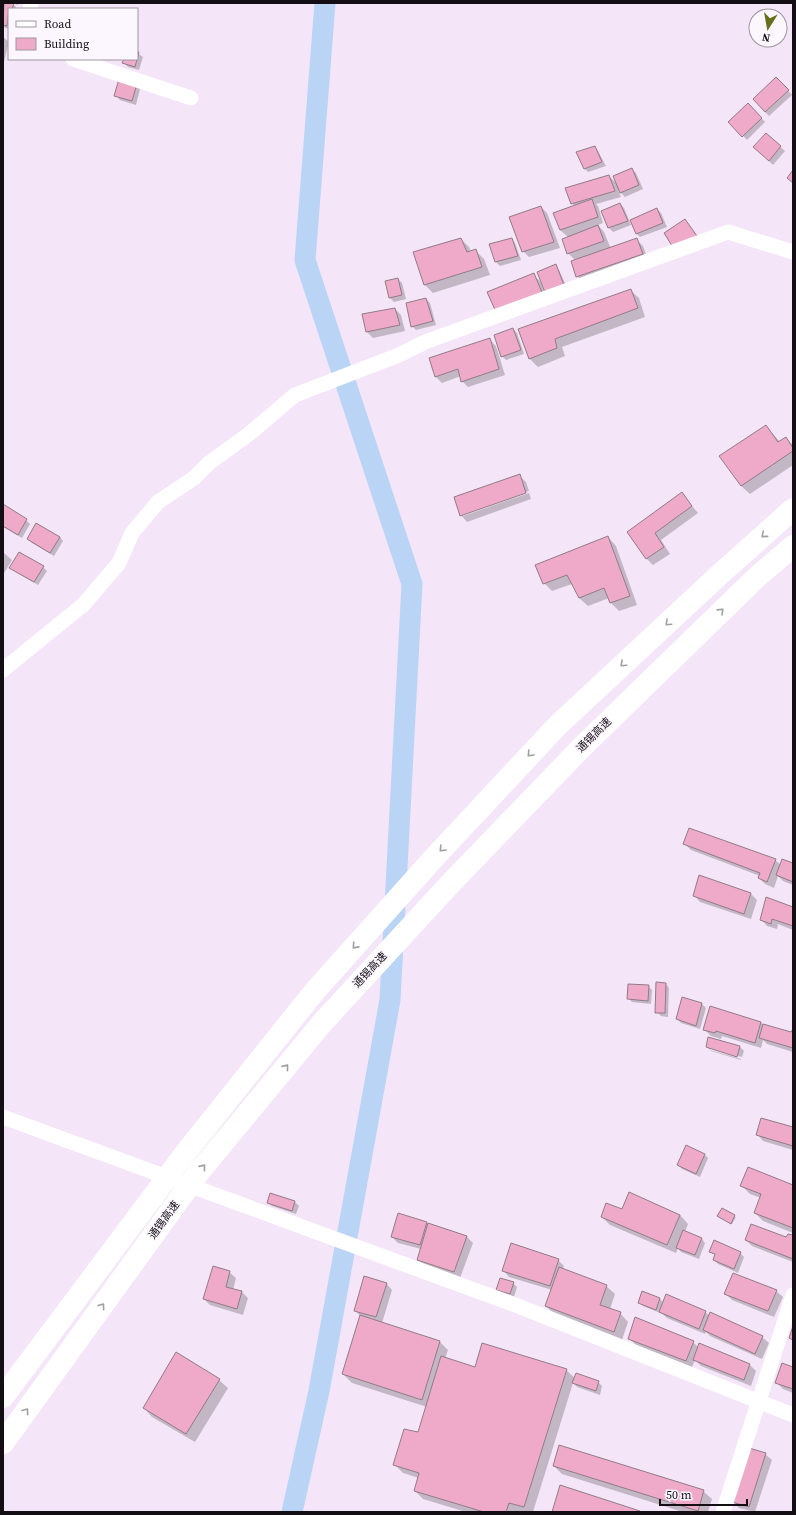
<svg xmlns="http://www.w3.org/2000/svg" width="796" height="1515" font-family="'Source Serif 4','Noto Sans SC',serif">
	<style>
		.shadow { fill: #0003 }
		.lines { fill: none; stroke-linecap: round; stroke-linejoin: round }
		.river { stroke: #bad4f5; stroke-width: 21 }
		.building { fill: #efaaca; stroke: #917c85 }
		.minor { stroke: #fff; stroke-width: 15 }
		.highway { stroke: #fff; stroke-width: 22 }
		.oneway { stroke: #a09fa1 }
		.labels { text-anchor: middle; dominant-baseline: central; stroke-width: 3.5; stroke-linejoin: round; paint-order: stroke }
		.street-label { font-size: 11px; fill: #120e14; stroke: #fcf6fe }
	</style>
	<rect width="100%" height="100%" fill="#f4e5f8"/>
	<!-- shadow -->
	<g class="shadow">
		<path d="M5,3H18V5L13,3L17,9H9V29L3,27V10Z"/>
		<path d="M3,37L9,42L4,62H3Z"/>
		<path d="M137,53L143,57L139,70L128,67L124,63L125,59H137Z"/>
		<path d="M780,82L792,95L769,116L765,112Z"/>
		<path d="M136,85L140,89L136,105L120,100L116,96Z"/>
		<path d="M748,104L765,122L747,140L730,122Z"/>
		<path d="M766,134L785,151L773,165L755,147Z"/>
		<path d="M594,147L598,151L606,166L588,172L584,168Z"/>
		<path d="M632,169L636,173L643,189L625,197L618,190L621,197L596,204L598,206L603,223L598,225L604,232L611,249L636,239L643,246L648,260L584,283L577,276L576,261L568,253V237L560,230L555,214L575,206L572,203L609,176L617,184Z"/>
		<path d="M620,204L624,208L631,225L613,232L609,228Z"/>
		<path d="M541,207L547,213L560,248L529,257L523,251Z"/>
		<path d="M657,209L661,213L667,227L640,237L636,233Z"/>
		<path d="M461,239L469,247L471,252L475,250L484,259L490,275L433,293L425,285Z"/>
		<path d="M511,239L515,243L521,260L500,266L496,262L491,244Z"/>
		<path d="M555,266L559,270L569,292L546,293Z"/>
		<path d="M533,275L540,281L548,301L503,318Z"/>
		<path d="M398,279L402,283L406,299L394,302L390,298Z"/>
		<path d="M630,290L639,298L645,317L562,347L565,356L538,367L529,358L519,330Z"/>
		<path d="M426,299L430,303L436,325L416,330L412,326Z"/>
		<path d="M395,309L401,315L405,331L373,338L367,332Z"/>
		<path d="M513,329L517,333L524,354L506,360L502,356Z"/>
		<path d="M490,340L496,346L505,375L468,387L462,381L461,376L442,383L436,377Z"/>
		<path d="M766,426L774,435L780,442L786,438L793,445V465L750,494L741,486Z"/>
		<path d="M520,476L526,482L529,491L463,514V516L529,493L531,499L467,522L461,515L456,498Z"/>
		<path d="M682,494L698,513L661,540L670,554L653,565L647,559L628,532Z"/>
		<path d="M3,505L26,520L30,524L22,538L3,527Z"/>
		<path d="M60,537L63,541L54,556L32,543L28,539Z"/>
		<path d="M608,537L616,546L637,605L619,611L611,603L609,598L588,606L579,598L572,584L552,591L544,583Z"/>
		<path d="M3,552L12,560L3,575Z"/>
		<path d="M43,567L47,571L38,585L14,571L10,568Z"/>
		<path d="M685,844L775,860L781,865L793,864V885L783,881L778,876L774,888L765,884L759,878L760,876L691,850Z"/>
		<path d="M700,876L751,894L757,900L751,919L700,902L694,895Z"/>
		<path d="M793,908V930L778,924L777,929L767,926L761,919Z"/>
		<path d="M665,983L669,988L668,1017L661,1016L657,1012Z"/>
		<path d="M648,986L652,990L651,1004L632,1002L628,998Z"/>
		<path d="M682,999L702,1004L706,1008L700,1029L681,1023L677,1019Z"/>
		<path d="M761,1022L764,1026L792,1033L793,1030V1052L767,1044L763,1040L761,1048L722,1036L721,1039L711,1036L705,1030Z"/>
		<path d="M707,1047H740L744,1051L742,1057L710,1048V1050L741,1059V1060L711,1051Z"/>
		<path d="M793,1128V1150L763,1141L757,1134Z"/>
		<path d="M704,1154L708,1158L700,1177L682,1169L678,1165Z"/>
		<path d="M742,1186H793V1233L763,1221L755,1213L761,1198L750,1194Z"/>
		<path d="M270,1194L295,1202L299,1206L296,1214L272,1206L268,1202Z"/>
		<path d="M622,1210L680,1215L688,1224L685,1232L702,1239L705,1243L699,1259L681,1252L678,1248L676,1253L610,1225L602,1217Z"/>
		<path d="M734,1216L736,1217L732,1224L720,1218Z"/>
		<path d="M427,1223L429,1225L467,1237L473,1243L460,1278L424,1266L418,1259L421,1249L398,1243L392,1237Z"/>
		<path d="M793,1236V1262L752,1246L746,1240L787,1239Z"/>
		<path d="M710,1251L740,1253L744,1257L738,1273L718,1264L714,1260L716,1256Z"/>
		<path d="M558,1260L564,1266L563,1269L606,1286L615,1294L610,1309L620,1313L628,1322L622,1340L554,1314L546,1306L552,1290L509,1277L503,1270Z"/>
		<path d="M229,1272L236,1278L233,1290L242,1292L248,1298L243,1315L210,1305L204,1299Z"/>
		<path d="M386,1283L392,1290L382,1323L439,1341L448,1350L445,1359L476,1368L566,1370L575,1378L598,1382L602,1386L600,1395L577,1387L573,1383L533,1512L518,1511L517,1512H466L423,1499L415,1491L419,1478L403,1473L395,1465L418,1433L427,1407L352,1383L343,1374L360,1316L355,1310Z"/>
		<path d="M513,1283L517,1287L514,1297L501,1293L497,1290Z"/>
		<path d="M776,1291L783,1297L774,1317L732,1300L726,1294Z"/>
		<path d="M643,1292L660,1299L664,1303L705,1312L710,1316L762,1337L769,1343L762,1359L710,1336L706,1332L705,1334L667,1318L660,1312V1313L643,1306L639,1302Z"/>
		<path d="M629,1338L693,1342L698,1347L750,1365L756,1371L751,1386L701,1366L695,1360L692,1367L636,1345Z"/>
		<path d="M793,1368V1393L783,1389L776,1382Z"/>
		<path d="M219,1380L228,1388L195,1442L152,1417L144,1408Z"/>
		<path d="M765,1454L772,1460L755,1512L739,1508L733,1501Z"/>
		<path d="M554,1466L703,1491L712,1499L708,1512H683L562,1474Z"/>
	</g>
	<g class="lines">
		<!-- river -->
		<path class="river" d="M292,1512L319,1391L390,1000L412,584L305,260L325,3"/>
	</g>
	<!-- building -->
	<g class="building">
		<path d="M4,3H14L12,9H9L7,26L3,25Z"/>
		<path d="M137,52H139L135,67L122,63L124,59H137Z"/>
		<path d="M776,77L789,90L765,112L753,99Z"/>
		<path d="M119,79L137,84L132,101L114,96Z"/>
		<path d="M748,103L762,118L742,137L728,122Z"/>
		<path d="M766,133L781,146L769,161L753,147Z"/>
		<path d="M595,146L602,162L584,169L576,152Z"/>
		<path d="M632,168L639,185L620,193L613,176Z"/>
		<path d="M793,170V183L787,178Z"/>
		<path d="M609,175L615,191L571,204L565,188Z"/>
		<path d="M592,199L598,217L560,230L553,213Z"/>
		<path d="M620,203L628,221L608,228L601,211Z"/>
		<path d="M541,206L554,242L522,252L509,217Z"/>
		<path d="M657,208L663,223L636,234L630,220Z"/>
		<path d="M685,219L697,236L674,249L664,233Z"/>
		<path d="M598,225L604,241L567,254L562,239Z"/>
		<path d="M461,238L467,252L476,249L482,267L424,285L413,252Z"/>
		<path d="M512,238L518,256L495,262L489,244Z"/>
		<path d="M637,238L643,254L576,277L571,261Z"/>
		<path d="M556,264L565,288L546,295L537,272Z"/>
		<path d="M534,273L543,295L496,312L487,292Z"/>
		<path d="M398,278L402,295L389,298L385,281Z"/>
		<path d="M631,289L638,308L555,339L557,348L529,359L518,329Z"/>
		<path d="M426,298L433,321L411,327L406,303Z"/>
		<path d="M395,308L400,325L366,332L362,314Z"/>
		<path d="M513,328L521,350L501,357L494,335Z"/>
		<path d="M490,338L499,369L461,382L458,369L435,377L429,358Z"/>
		<path d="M766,425L778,442L786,437L793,448V451L741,486L719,456Z"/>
		<path d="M520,474L526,493L460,516L454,497Z"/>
		<path d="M682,492L692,506L655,533L664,547L646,559L627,532Z"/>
		<path d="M3,504L27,519L18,535L3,526Z"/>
		<path d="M36,523L60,537L50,553L27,539Z"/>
		<path d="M608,536L630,596L610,603L604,588L579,598L567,575L543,584L535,565Z"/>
		<path d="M19,552L44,566L34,582L9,568Z"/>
		<path d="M689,828L776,859L767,882L758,878L760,873L683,844Z"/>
		<path d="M782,859L793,863V882L776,875Z"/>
		<path d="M699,875L751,893L744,914L693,896Z"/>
		<path d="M766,897L793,907V926L772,919L771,924L760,920Z"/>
		<path d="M656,982L666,983L665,1013H655Z"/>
		<path d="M628,984L649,985L648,1001L627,999Z"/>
		<path d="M682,997L702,1003L696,1026L676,1019Z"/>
		<path d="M710,1006L761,1022L755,1043L716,1031L715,1033L703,1030Z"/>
		<path d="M763,1024L791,1032L793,1029V1048L759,1038Z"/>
		<path d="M708,1037L740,1046L737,1057L706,1047Z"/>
		<path d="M761,1118L793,1127V1146L756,1135Z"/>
		<path d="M686,1145L705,1154L696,1174L677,1165Z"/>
		<path d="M748,1167L793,1185V1228L754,1213L761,1194L740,1186Z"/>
		<path d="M629,1192L680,1215L667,1245L601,1217L606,1203L622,1209Z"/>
		<path d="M270,1193L295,1201L292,1211L267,1203Z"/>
		<path d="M722,1208L735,1215L731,1224L717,1216Z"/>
		<path d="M398,1213L427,1222L420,1245L391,1237Z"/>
		<path d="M428,1223L467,1236L454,1272L417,1260Z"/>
		<path d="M751,1224L786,1237L788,1234L793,1235V1259L745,1240Z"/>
		<path d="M683,1230L702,1238L695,1255L676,1248Z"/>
		<path d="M714,1240L741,1252L734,1269L713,1260L715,1254L709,1252Z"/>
		<path d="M511,1243L559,1259L550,1286L502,1271Z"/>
		<path d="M213,1266L230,1271L226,1287L242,1291L237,1309L203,1299Z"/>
		<path d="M559,1267L607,1285L600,1305L621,1312L614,1332L545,1306Z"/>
		<path d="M733,1273L777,1290L768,1311L724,1294Z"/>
		<path d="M364,1276L387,1283L376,1317L354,1311Z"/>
		<path d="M500,1278L514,1282L510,1294L496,1290Z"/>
		<path d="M642,1291L660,1298L656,1310L638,1303Z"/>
		<path d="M666,1294L706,1311L699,1329L659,1312Z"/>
		<path d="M710,1312L763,1336L755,1354L703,1330Z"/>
		<path d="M360,1315L440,1341L422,1400L342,1374Z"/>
		<path d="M635,1317L694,1341L686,1361L628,1339Z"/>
		<path d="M793,1326V1340L789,1338Z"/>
		<path d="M482,1343L567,1369L524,1507L509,1503L506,1512H484L414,1491L419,1473L393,1465L404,1429L418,1432L441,1356L475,1367Z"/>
		<path d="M699,1343L750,1364L744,1380L693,1360Z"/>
		<path d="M176,1352L220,1379L186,1434L143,1408Z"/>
		<path d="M782,1363L793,1367V1389L775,1383Z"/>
		<path d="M576,1373L599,1381L596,1391L572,1383Z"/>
		<path d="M559,1445L704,1490L698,1511L553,1466Z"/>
		<path d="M749,1448L766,1453L749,1507L732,1502Z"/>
		<path d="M560,1485L640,1511V1512H552Z"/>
	</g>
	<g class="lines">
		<!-- minor -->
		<g class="minor">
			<path d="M30,9L31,3"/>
			<path d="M73,59L191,98"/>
			<path d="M3,670L83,605L119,563L132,533L158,502L194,478L209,463L249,434L295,395L399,355L425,342L728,232L793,252"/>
			<path d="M3,1117L518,1306L793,1415"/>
			<path d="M723,1512L793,1295"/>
		</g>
		<!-- highway -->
		<g class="highway">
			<path d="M3,1397L187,1151L314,992L432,860L557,726L718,576L793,509"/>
			<path d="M3,1443L199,1172L323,1022L450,884L582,747L757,577L793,546"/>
		</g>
	</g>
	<!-- one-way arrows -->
	<defs><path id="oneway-chevron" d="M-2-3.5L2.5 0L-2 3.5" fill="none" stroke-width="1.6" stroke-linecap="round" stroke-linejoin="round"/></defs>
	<g class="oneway">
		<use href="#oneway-chevron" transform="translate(764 535) rotate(139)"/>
		<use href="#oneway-chevron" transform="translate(721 611) rotate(-44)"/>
		<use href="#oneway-chevron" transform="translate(668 623) rotate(137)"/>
		<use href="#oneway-chevron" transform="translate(623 664) rotate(137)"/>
		<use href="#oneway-chevron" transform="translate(530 754) rotate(133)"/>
		<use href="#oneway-chevron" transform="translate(442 849) rotate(133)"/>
		<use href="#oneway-chevron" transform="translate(355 946) rotate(132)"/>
		<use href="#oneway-chevron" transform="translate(286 1067) rotate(-51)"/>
		<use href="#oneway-chevron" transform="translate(203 1167) rotate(-51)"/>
		<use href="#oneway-chevron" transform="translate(102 1306) rotate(-54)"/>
		<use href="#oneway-chevron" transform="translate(26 1411) rotate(-54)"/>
	</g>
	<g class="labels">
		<!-- street labels -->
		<g class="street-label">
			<text transform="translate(594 735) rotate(-45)">通锡高速</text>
			<text transform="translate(370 970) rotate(-47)">通锡高速</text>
			<text transform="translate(164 1220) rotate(-54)">通锡高速</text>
		</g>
	</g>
	<!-- border -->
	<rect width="796" height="1515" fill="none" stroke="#120e14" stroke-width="8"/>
	<!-- legend -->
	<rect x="8" y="8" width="130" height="52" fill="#fcf6fe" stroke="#9e99a0"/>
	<rect x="16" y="21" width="20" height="6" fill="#ffffff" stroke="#9e99a0"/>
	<text x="44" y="28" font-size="12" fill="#120e14">Road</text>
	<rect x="16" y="38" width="20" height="12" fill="#efaaca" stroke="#9e99a0"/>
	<text x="44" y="48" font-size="12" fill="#120e14">Building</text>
	<!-- north arrow -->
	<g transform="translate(768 28) rotate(191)"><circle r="19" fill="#fcf6fe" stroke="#9e99a0"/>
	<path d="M0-3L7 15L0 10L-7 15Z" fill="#64701a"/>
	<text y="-6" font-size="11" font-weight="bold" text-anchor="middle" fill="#120e14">N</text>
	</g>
	<!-- scale -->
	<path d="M660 1499v6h87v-6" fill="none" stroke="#120e14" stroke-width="2"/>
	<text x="666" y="1499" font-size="12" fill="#120e14" stroke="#fcf6fe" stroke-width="3" paint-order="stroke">50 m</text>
</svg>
